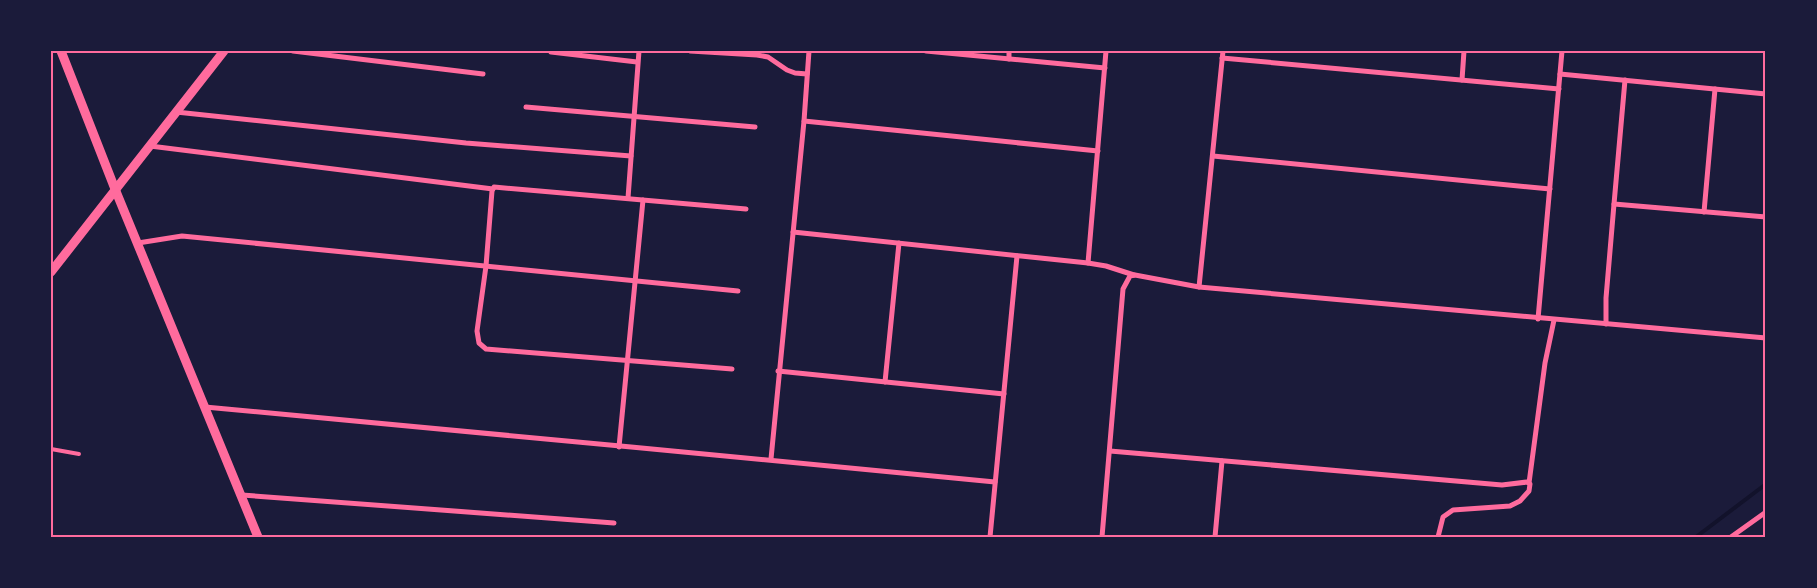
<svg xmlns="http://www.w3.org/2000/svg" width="1817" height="588" font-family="Manrope,sans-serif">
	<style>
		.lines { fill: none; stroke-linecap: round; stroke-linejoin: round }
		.stream { stroke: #12122b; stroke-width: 4 }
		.service { stroke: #ff6b9d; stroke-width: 4 }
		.minor { stroke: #ff6b9d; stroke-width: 5 }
		.tertiary { stroke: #ff6b9d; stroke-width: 9 }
		.neatline { fill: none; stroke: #ff6b9d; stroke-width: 2 }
	</style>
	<rect width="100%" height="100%" fill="#1b1b3a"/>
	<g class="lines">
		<!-- stream -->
		<path class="stream" d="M1696,537L1766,484"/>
		<!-- service -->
		<path class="service" d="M51,449L79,454"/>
		<!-- minor -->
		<g class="minor">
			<path d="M293,51L483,74"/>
			<path d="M690,51L757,55L768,57L787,70L795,73L807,74"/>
			<path d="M926,51L1105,68"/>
			<path d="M551,52L637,62"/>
			<path d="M1222,58L1559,89"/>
			<path d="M1009,59V51"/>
			<path d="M1560,74L1766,94"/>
			<path d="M1462,80L1464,51"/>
			<path d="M1625,80L1614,204L1766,217"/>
			<path d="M526,107L755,127"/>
			<path d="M176,112L466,143L631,156"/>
			<path d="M804,121L1098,151"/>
			<path d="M150,146L493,189"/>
			<path d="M1213,156L1550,189"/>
			<path d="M628,198L639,51"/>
			<path d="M1704,212L1715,89"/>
			<path d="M1765,217L1766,209"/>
			<path d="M793,232L1088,263L1106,266L1134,275"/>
			<path d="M138,243L182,236L738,291"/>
			<path d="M1088,263L1106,51"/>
			<path d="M1199,287L1223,51"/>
			<path d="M1538,319L1562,51"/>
			<path d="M1606,324V298L1614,204"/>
			<path d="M732,369L486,349L479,343L477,331L486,266L492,191L494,187L746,209"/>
			<path d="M778,371L1004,394"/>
			<path d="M885,382L899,243"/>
			<path d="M205,407C468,433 732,455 995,482"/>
			<path d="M619,447L643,200"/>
			<path d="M1110,451L1502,485L1527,482L1530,484L1529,491L1520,501L1510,506L1453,510L1443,517L1438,537"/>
			<path d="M771,459L804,121L809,51"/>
			<path d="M1529,483L1545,363L1554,320"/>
			<path d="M242,495L614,523"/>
			<path d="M990,537L1017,256"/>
			<path d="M1102,537L1123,289L1130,276L1135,275L1199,287L1766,338"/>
			<path d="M1215,537L1222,461"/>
			<path d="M1731,537L1766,512"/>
		</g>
		<!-- tertiary -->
		<g class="tertiary">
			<path d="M61,51L115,189L258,537"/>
			<path d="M51,272L224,51"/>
		</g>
	</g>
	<!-- border -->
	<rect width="1817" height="588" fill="none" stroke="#1b1b3a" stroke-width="105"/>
	<rect x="52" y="52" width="1712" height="484" class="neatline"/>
</svg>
